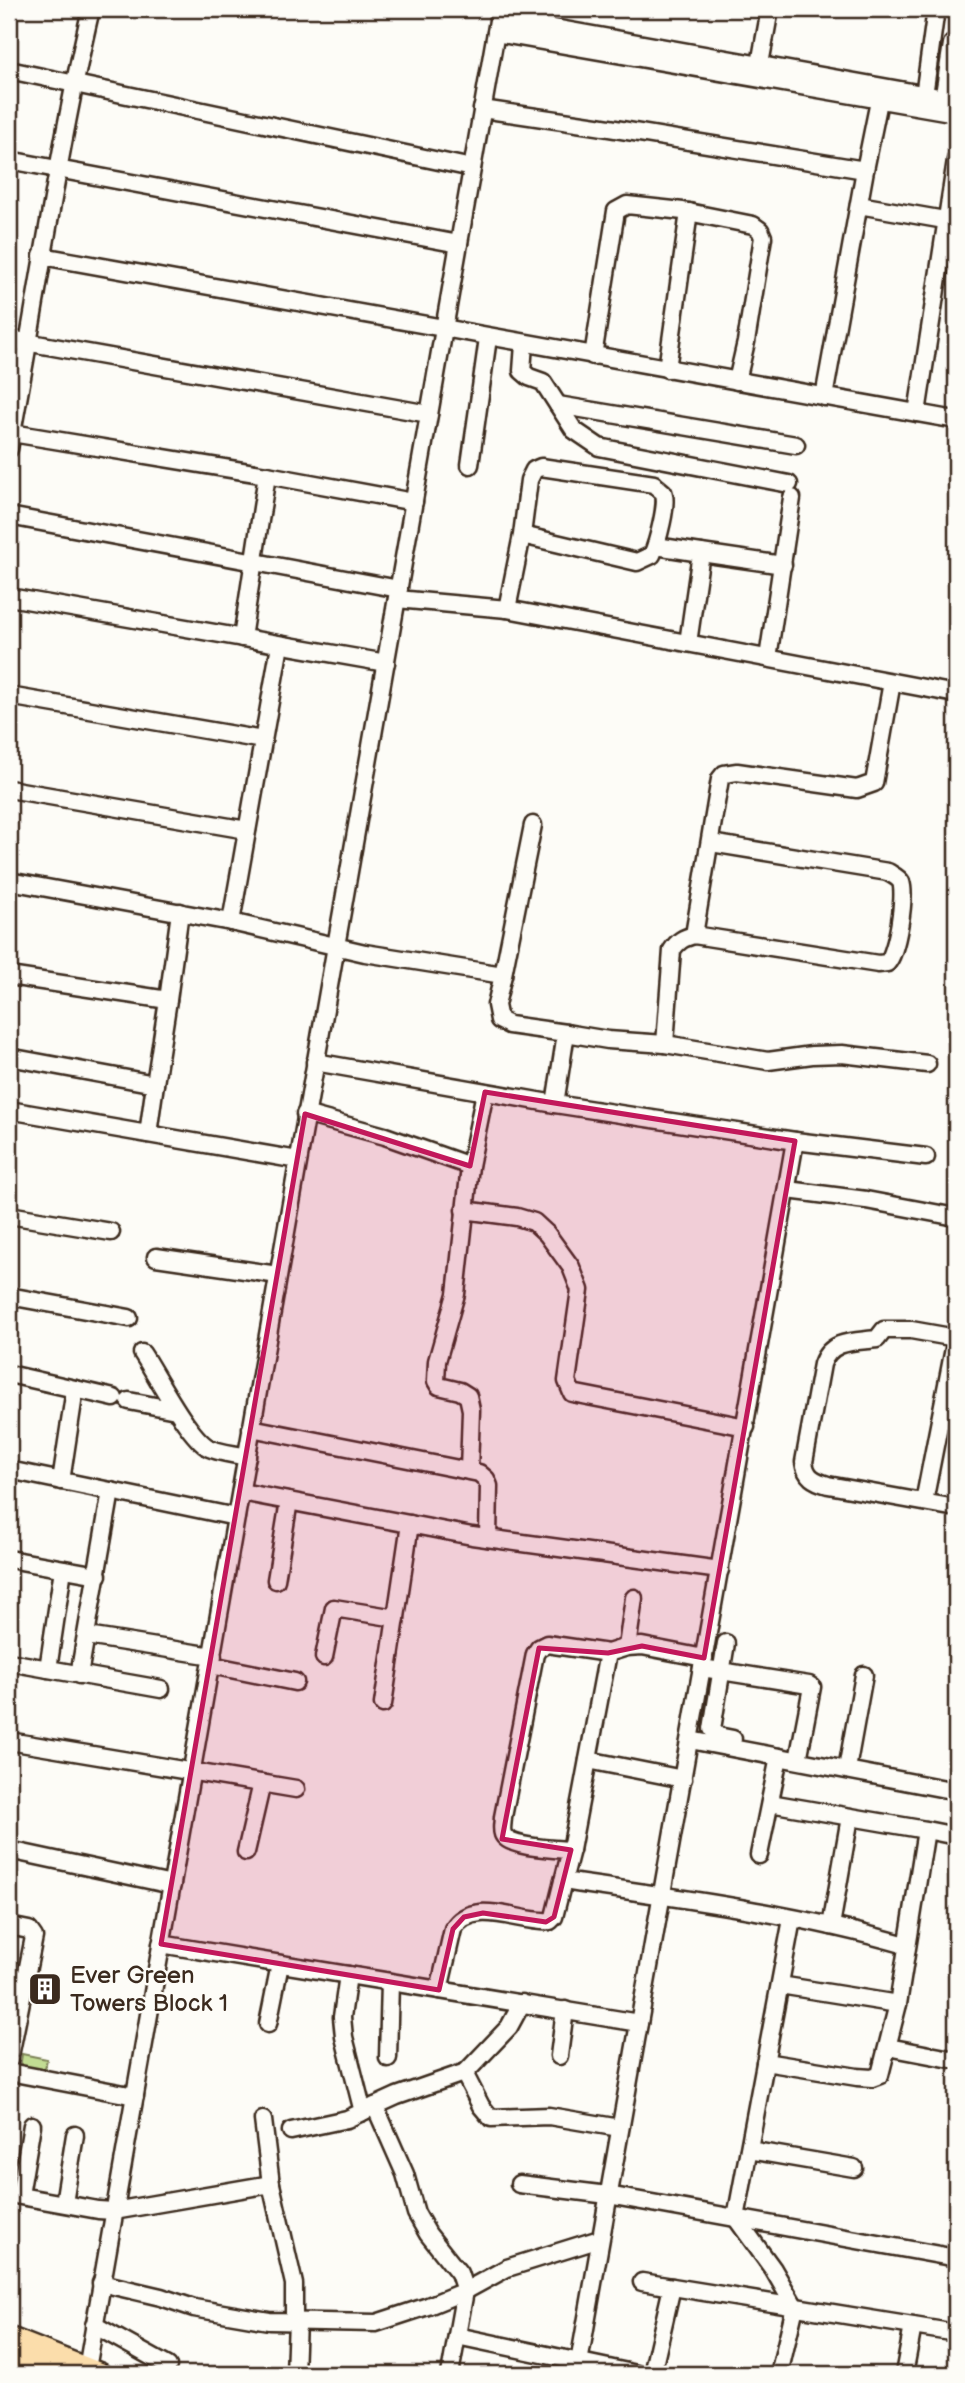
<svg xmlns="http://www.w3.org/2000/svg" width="965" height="2383" font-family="'Balsamiq Sans',sans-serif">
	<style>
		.green { fill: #c2dc93; stroke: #7e8358; stroke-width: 2 }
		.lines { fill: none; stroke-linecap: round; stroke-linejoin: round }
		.minor-casing { stroke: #3b2a1e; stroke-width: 21 }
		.major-casing { stroke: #3b2a1e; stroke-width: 26 }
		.highway-casing { stroke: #3b2a1e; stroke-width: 28 }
		.minor { stroke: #fdfcf7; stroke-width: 16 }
		.major { stroke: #fbddab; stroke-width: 21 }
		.highway { stroke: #fbddab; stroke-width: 23 }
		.marked { fill: #c2185b; fill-opacity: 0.2; stroke: #c2185b; stroke-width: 5; stroke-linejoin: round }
		.labels { text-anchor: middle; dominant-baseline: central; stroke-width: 5; stroke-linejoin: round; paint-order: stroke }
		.poi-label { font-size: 24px; fill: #3b2a1e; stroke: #fdfcf7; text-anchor: start }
	</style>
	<rect width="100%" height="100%" fill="#fdfcf7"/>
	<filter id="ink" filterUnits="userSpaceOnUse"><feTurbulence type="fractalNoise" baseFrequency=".0143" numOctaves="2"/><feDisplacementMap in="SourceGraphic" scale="14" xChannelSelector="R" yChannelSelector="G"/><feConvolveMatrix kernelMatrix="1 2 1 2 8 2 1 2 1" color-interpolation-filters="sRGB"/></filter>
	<g filter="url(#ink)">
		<!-- green -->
		<path class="green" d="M22,2054L47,2059L44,2073L20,2068Z"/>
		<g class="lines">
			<!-- minor casing -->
			<g class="minor-casing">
				<g id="minor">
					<path d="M498,18L956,100"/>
					<path d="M496,33L956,113"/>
					<path d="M9,70L472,168"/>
					<path d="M758,75L770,9"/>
					<path d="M923,103L936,9"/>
					<path d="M942,107L952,44"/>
					<path d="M482,109L597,126L865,170L879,101"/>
					<path d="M9,160L459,244"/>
					<path d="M859,205L956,222"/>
					<path d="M42,256L956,420"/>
					<path d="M9,339L429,414"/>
					<path d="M524,344L522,371L529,377L543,382L574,430L599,447L789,484"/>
					<path d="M593,356L616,211L627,205L683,211L753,225L760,230L763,237L746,342L737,381"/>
					<path d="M667,369L689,212"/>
					<path d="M824,397L865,170"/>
					<path d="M558,405L796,445"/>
					<path d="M917,413L956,160"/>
					<path d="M12,433L267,475L414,502"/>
					<path d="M9,449C37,302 57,154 91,9"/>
					<path d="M470,465L488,338"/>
					<path d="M9,516L399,589"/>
					<path d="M656,546L701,553L688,643"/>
					<path d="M701,553L783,565"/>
					<path d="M9,597L386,663"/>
					<path d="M397,599L507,609L956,694"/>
					<path d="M507,609L522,535L529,480L534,470L541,467L654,484C654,485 662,491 663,492C669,502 657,544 652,555L637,562L522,535"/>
					<path d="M242,638L267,475"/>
					<path d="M768,658L792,498"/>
					<path d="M9,696L263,740"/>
					<path d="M9,789L247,830"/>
					<path d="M9,881L231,922L365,953L503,975L496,1005L499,1020L509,1025L566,1033L555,1104"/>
					<path d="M231,922L280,645"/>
					<path d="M694,935L720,779L724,774L737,772L857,789L874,783L892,682"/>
					<path d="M503,975L533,825"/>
					<path d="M9,976L168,1000L155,1084L9,1057"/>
					<path d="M168,1000L180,912"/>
					<path d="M566,1033L608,1040L665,1044L768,1061L812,1055L842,1054L927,1064"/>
					<path d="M665,1044L672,950C678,941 683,938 694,935L878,964L887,963C897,953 906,896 901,882C898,877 892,875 888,872L711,843"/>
					<path d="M315,1062L555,1104L795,1141L577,2374"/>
					<path d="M9,1110L298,1160"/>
					<path d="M305,1114L385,1136L470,1166"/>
					<path d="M148,1134L155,1084"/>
					<path d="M795,1141L926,1157"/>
					<path d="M788,1190L866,1200L956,1217"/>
					<path d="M464,1210L517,1217L534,1222L547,1234L571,1267L580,1290L567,1381L572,1393L746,1427"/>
					<path d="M9,1215L111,1232"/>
					<path d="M156,1257L278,1275"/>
					<path d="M9,1296L129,1318"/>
					<path d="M142,1353C156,1374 188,1437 209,1448C220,1453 235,1454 247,1457"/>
					<path d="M9,1374L75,1389L61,1481"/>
					<path d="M75,1389L114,1398"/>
					<path d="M129,1401L176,1410"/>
					<path d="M251,1428L479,1473L486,1479L489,1486L488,1538"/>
					<path d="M9,1470L236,1517"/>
					<path d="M469,1471L471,1410L468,1396L460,1391L439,1386L436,1381L437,1361L456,1294L470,1166L485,1092"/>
					<path d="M241,1492L472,1536L720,1570"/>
					<path d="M924,1502L956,1338L911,1330H884L877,1339C855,1342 831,1339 822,1364L804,1462C806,1477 814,1481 828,1485L956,1508"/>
					<path d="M9,1559L98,1575"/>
					<path d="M276,1580L289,1501"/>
					<path d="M87,1636L213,1656"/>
					<path d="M726,1643L712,1729L718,1736L733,1739"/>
					<path d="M627,1647L634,1598"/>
					<path d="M324,1657L334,1608L396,1618"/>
					<path d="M704,1658L642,1646L627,1647L608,1653L547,1644L539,1648L535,1654L503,1817C503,1822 501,1829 503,1834C508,1848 557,1849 571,1850L563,1881C678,1898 795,1913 906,1945"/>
					<path d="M9,1662L161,1689"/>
					<path d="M211,1665L295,1682"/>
					<path d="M702,1668L809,1685L812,1687L798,1760"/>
					<path d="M48,1669L63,1569"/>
					<path d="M79,1675L111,1491"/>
					<path d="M383,1704L410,1524"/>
					<path d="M690,1740L956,1791"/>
					<path d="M9,1741L296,1789"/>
					<path d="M588,1760L683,1779"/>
					<path d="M847,1769L864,1675"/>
					<path d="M926,1830L956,1836"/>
					<path d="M9,1850L172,1885"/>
					<path d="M571,1850L608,1653"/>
					<path d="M246,1852L262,1783"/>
					<path d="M759,1855L779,1757"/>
					<path d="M9,1926L29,1930L34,1937L9,2061"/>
					<path d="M831,1926L850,1817"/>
					<path d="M161,1944L639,2023"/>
					<path d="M348,1975L342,2017L344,2037L363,2112"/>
					<path d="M780,1985L898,2004"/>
					<path d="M439,1990L453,1929C473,1896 521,1924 550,1921L554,1917L563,1881"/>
					<path d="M268,2024L280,1964"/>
					<path d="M888,2047L956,2060"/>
					<path d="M559,2056L565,2010"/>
					<path d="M388,2058L390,1982"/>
					<path d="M765,2062L857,2077L872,2078L880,2075L898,2004L926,1830L770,1803"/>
					<path d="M9,2072L135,2096"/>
					<path d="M464,2073L481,2106L491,2118L549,2116L620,2128"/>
					<path d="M375,2106L397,2096L466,2072L509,2027L522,2003"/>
					<path d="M263,2120L271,2184"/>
					<path d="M291,2131L347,2119L375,2106L405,2174L416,2213L428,2234L459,2273L465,2291L450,2374"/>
					<path d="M749,2150L854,2168"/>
					<path d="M519,2184L608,2195L956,2258"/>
					<path d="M9,2194L98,2210L114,2211L271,2184L294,2284V2321"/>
					<path d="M20,2195L32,2125"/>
					<path d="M64,2203L75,2135"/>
					<path d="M642,2282L956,2333"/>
					<path d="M101,2283L161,2297L194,2308L269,2321L376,2323L428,2306L465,2291L507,2268L600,2239"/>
					<path d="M94,2325L168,2366"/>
					<path d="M457,2336L637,2374"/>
					<path d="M87,2369L500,9"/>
					<path d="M295,2374L297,2320"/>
					<path d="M652,2374L672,2287"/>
					<path d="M779,2374L795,2307L773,2269L736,2218L792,1919"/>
					<path d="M904,2374L913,2326"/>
				</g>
			</g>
			<!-- major casing -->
			<g class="major-casing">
				<path id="major" d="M9,2338L100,2374"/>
			</g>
			<!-- highway casing -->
			<g class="highway-casing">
				<path id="highway" d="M9,2358L47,2374"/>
			</g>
			<!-- minor -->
			<use href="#minor" class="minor"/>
			<!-- major -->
			<use href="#major" class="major"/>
			<!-- highway -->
			<use href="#highway" class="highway"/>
		</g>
	</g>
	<!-- marked area -->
	<path class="marked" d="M485,1092L795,1141L704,1658L642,1646L608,1653L539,1648L502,1839L571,1850L554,1917L546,1922L483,1913L464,1917L453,1929L439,1990L161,1944L305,1114L470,1166Z"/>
	<!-- icons -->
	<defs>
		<g id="building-square" transform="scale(1.75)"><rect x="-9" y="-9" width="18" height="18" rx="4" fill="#3b2a1e" stroke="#fdfcf7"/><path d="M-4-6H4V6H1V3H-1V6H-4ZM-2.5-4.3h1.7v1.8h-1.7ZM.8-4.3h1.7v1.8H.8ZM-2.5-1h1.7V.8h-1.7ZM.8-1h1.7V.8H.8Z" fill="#fff"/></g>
	</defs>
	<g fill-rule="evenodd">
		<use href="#building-square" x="45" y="1989"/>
	</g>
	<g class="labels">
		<!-- poi labels -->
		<g class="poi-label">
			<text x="70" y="1975">Ever Green<tspan x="70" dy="28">Towers Block 1</tspan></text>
		</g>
	</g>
	<!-- margin -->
	<rect width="965" height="2383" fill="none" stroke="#fdfcf7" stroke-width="35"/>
	<rect x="18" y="18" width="930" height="2348" fill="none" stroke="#3b2a1e" stroke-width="2.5" filter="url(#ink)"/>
</svg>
